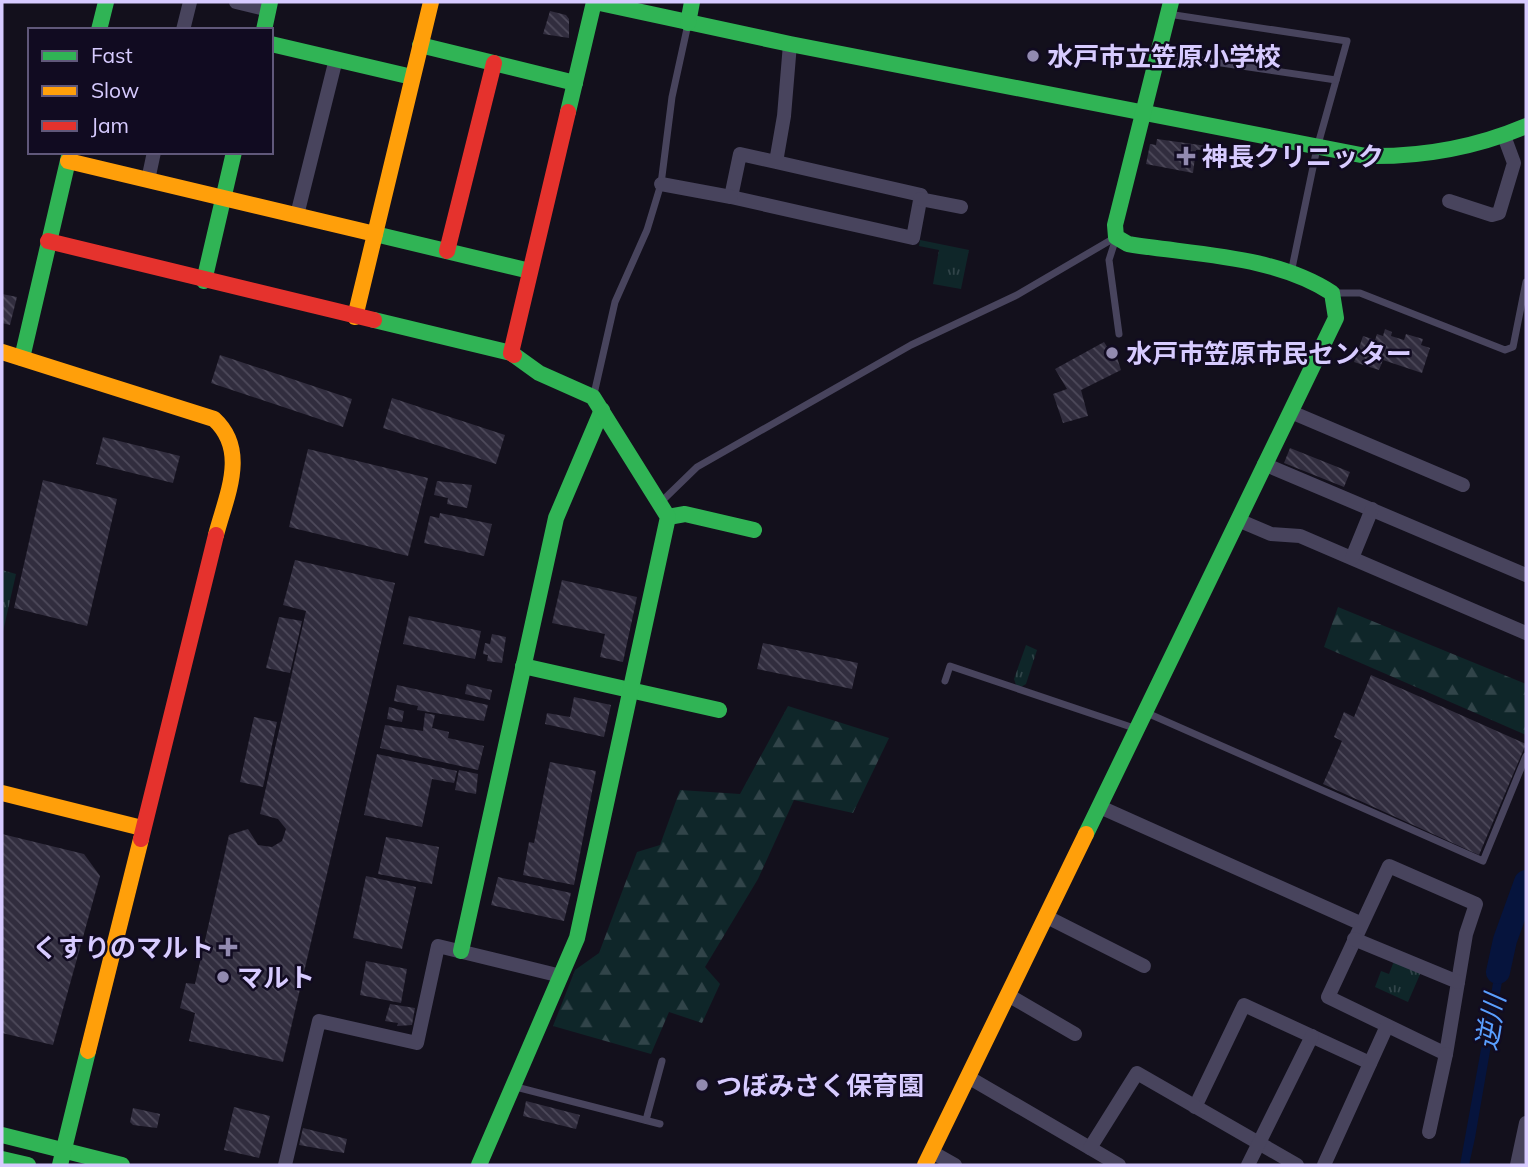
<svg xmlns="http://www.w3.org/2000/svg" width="1528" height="1167" font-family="Mulish,'Noto Sans JP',sans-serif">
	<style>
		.forest { fill: url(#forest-firs) }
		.park { fill: url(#park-tufts) }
		.water { fill: #06143d }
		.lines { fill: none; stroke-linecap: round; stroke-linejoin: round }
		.river { stroke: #06143d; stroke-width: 24 }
		.building { fill: url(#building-back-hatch) }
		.lane { stroke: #48445d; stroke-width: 7 }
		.street { stroke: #48445d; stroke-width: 14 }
		.fast { stroke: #30b455; stroke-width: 16 }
		.slow { stroke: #ff9f0a; stroke-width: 16 }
		.jam { stroke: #e5322d; stroke-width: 16 }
		.poi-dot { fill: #928ab0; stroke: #110b21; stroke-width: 2.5 }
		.labels { text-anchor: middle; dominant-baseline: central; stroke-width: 5; stroke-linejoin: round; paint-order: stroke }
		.poi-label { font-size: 26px; font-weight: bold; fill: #d7cbff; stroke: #110b21; text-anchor: start }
		.water-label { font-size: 28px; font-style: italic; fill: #599fff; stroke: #110b21 }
	</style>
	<defs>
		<pattern id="forest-firs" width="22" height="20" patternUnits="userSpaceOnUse" patternTransform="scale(1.75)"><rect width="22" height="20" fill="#0f2629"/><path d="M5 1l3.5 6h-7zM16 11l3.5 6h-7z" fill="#314449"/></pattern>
		<pattern id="park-tufts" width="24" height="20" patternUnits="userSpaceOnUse" patternTransform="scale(1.75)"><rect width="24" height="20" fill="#0f2629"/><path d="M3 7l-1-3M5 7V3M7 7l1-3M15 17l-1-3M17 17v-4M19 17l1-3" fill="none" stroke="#314449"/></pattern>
		<pattern id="building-back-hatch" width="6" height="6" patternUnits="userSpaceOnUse" patternTransform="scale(1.75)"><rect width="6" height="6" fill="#312d3e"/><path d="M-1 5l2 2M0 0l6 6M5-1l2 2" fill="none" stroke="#4e4a5b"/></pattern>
	</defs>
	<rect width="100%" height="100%" fill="#13101c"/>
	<!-- forest -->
	<g class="forest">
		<path d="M1338,607L1526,684V735L1324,647Z"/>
		<path d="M788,706L889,738L853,813L794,800L758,879L705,967L720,984L702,1023L669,1012L651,1054L553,1026L575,970L599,953L637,852L660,845L680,790L740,794Z"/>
	</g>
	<!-- park -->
	<g class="park">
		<path d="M920,240L969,250L961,289L933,284L939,250L919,246Z"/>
		<path d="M2,570L16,574L2,636Z"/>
		<path d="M1026,645L1037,650L1026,684L1021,687L1016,685L1014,679Z"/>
		<path d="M1394,961L1421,972L1408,1002L1375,987L1381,971L1389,974Z"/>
	</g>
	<!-- water -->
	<path class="water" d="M1501,939L1509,941L1475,1138L1469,1165H1460Z"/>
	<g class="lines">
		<!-- river -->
		<path class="river" d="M1498,972L1505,940L1526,882"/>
	</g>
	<!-- building -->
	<g class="building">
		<path d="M550,11L566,15L569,19V38L543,34Z"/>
		<path d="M1157,139L1207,146L1210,149L1196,150L1193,173L1146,164L1150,144L1156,145Z"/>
		<path d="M2,294L17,297L10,325L2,323Z"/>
		<path d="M1385,329L1392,332L1391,336L1404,340L1406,334L1423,339L1421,345L1430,348L1422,373L1383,360L1379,370L1354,362L1363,336L1375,340L1377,334L1383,336Z"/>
		<path d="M1104,342L1111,353L1115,351L1121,370L1081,390L1088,416L1063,423L1053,394L1067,389L1055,369Z"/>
		<path d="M220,355L352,399L343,427L211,383Z"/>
		<path d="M392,398L505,435L496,464L383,428Z"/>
		<path d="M103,437L180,456L173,483L96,464Z"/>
		<path d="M1290,448L1350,472L1344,487L1284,463Z"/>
		<path d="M308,449L428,478L408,556L289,527Z"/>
		<path d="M43,480L117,499L87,626L14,608Z"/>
		<path d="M437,481L472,485L467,508L447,504L448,498L434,495Z"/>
		<path d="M440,513L492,524L484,556L424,543L430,516L439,518Z"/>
		<path d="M295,560L395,583L283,1062L189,1041L195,1013L180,1008L186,983L195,984L229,835L248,829L258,845L272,847L282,841L286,829L278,819L260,814L306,611L283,605Z"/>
		<path d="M562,580L637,597L623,662L600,657L605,634L552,623Z"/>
		<path d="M409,616L481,631L475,659L403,644Z"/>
		<path d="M279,617L302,621L290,673L266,668Z"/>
		<path d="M492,634L506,637L502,663L487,661L488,655L483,654L485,643L490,644Z"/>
		<path d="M763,643L858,663L852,689L757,669Z"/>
		<path d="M1371,675L1526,744L1479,855L1323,784L1342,741L1334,737L1344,712L1354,717Z"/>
		<path d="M467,684L492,690L490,700L465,694Z"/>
		<path d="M397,685L488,705L484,721L417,710L418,706L394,701Z"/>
		<path d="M574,697L611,705L604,737L545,724L547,713L570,717Z"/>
		<path d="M389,707L404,711L402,722L387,719Z"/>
		<path d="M425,713L435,715L432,728L449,732L448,738L484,746L478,770L380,748L385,725L423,731Z"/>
		<path d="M254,717L277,722L263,787L240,782Z"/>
		<path d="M377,754L457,771L454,783L432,779L422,827L364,815Z"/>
		<path d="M550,762L596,771L574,885L523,875L529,842L534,843Z"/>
		<path d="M459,770L478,774L476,794L455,790Z"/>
		<path d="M2,834L84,854L100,876L53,1045L2,1033Z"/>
		<path d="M386,837L439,847L432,884L378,874Z"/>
		<path d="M366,876L416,887L402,949L353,938Z"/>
		<path d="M498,877L571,893L564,921L491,905Z"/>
		<path d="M366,961L407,969L401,1003L360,995Z"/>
		<path d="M390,1004L415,1008L412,1025L397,1026L398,1023L385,1021Z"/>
		<path d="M526,1101L580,1115L576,1129L523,1116Z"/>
		<path d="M234,1107L270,1116L259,1158L224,1150Z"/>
		<path d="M133,1108L160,1114L157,1128L133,1125L130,1122Z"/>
		<path d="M303,1128L347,1139L344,1153L299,1145Z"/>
	</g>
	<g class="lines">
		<!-- lane -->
		<g class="lane">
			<path d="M1168,14L1347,41L1317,148L1291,273"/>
			<path d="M1160,54L1336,80"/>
			<path d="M1116,238L1109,260L1119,334"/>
			<path d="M1334,293H1360L1505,350L1513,347L1526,282"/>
			<path d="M594,394L615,302L647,230L661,184L672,97L688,24"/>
			<path d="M662,501L697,467L911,345L1017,295L1116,237"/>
			<path d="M945,681L950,666L1134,728"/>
			<path d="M1147,713L1483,861L1526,756"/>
			<path d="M516,1087L660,1124"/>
			<path d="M646,1120L662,1061"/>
		</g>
		<!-- street -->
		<g class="street">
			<path d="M236,2L269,10"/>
			<path d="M183,30L190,2"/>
			<path d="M776,162L740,154L731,197L913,238L921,195L776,162L784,116L790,44"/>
			<path d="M148,180L154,152"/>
			<path d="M661,184L731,197"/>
			<path d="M920,199L961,207"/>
			<path d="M1449,201L1492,215L1499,213L1514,163L1504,136"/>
			<path d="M297,215L336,59"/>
			<path d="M1291,412L1463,485"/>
			<path d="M1264,464L1526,575"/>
			<path d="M1238,520L1271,534L1300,536L1526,633"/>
			<path d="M1352,558L1372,509"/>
			<path d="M1100,807L1362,924L1389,866L1476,904L1466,934L1446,1054L1328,997L1362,924"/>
			<path d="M1047,917L1144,966"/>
			<path d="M1354,939L1458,982"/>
			<path d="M1008,995L1075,1034"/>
			<path d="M968,1077L1119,1165"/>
			<path d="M1195,1107L1244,1005L1370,1063"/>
			<path d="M1429,1132L1446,1054"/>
			<path d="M1090,1148L1137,1073L1297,1165"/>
			<path d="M932,1152L955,1165"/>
			<path d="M285,1165L319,1021L417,1043L438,946L561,976"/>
			<path d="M1248,1165L1312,1036"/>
			<path d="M1324,1165L1387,1026"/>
			<path d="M1517,1165L1526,1123"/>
		</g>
		<!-- fast -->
		<g class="fast">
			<path d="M595,2L790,44L1366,156C1422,157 1474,148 1526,126"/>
			<path d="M688,23L692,2"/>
			<path d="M99,30L106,2"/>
			<path d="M264,30L270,2"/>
			<path d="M271,44L412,77"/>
			<path d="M420,45L575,83"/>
			<path d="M568,112L594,2"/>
			<path d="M375,234L530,271"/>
			<path d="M204,281L234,152"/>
			<path d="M374,320L511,353"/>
			<path d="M22,358L70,152"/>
			<path d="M668,517L685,514L754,530"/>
			<path d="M523,666L719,710"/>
			<path d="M1086,834L1336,318L1332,293C1274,255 1194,255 1128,244L1116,237L1115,225L1171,2"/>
			<path d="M461,951L556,518L602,410"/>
			<path d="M2,1135L122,1165"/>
			<path d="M2,1159L28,1165"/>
			<path d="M60,1165L88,1051"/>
			<path d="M479,1165L577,938L668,517L593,397L539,373L514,355"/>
		</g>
		<!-- slow -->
		<g class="slow">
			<path d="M68,161L375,234"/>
			<path d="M355,317L431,2"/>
			<path d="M2,352L214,419C249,451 226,496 216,535"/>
			<path d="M2,793L142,828"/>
			<path d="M88,1051L141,839"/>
			<path d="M925,1165L1086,834"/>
		</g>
		<!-- jam -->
		<g class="jam">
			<path d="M48,241L374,320"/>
			<path d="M447,251L494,63"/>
			<path d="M514,355L511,353L568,112"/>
			<path d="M141,839L216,535"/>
		</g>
	</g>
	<!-- markers -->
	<g class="poi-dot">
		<circle cx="1033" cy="56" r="7"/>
		<path d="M1182.5 145.5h7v7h7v7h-7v7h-7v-7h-7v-7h7z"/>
		<circle cx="1112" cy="353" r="7"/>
		<path d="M224.5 936.5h7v7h7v7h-7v7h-7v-7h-7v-7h7z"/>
		<circle cx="223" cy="977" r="7"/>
		<circle cx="702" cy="1085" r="7"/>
	</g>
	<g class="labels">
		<!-- poi labels -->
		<g class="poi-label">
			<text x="1047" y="56">水戸市立笠原小学校</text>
			<text x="1202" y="156">神長クリニック</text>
			<text x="1126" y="353">水戸市笠原市民センター</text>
			<text x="214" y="947" text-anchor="end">くすりのマルト</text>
			<text x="237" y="977">マルト</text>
			<text x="716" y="1085">つぼみさく保育園</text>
		</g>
		<!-- water labels -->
		<g class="water-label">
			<text transform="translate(1490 1022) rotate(-80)">逆川</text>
		</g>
	</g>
	<!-- border -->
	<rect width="1528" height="1167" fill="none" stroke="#d7cbff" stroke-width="7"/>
	<!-- legend -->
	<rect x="28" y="28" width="245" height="126" fill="#110b21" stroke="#60587a" stroke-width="2"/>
	<rect x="42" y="51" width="35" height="10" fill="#30b455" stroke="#60587a" stroke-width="2"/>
	<text x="91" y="63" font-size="21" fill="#d7cbff">Fast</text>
	<rect x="42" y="86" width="35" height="10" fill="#ff9f0a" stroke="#60587a" stroke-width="2"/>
	<text x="91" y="98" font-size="21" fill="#d7cbff">Slow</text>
	<rect x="42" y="121" width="35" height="10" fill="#e5322d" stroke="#60587a" stroke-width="2"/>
	<text x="91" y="133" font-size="21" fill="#d7cbff">Jam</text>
</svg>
